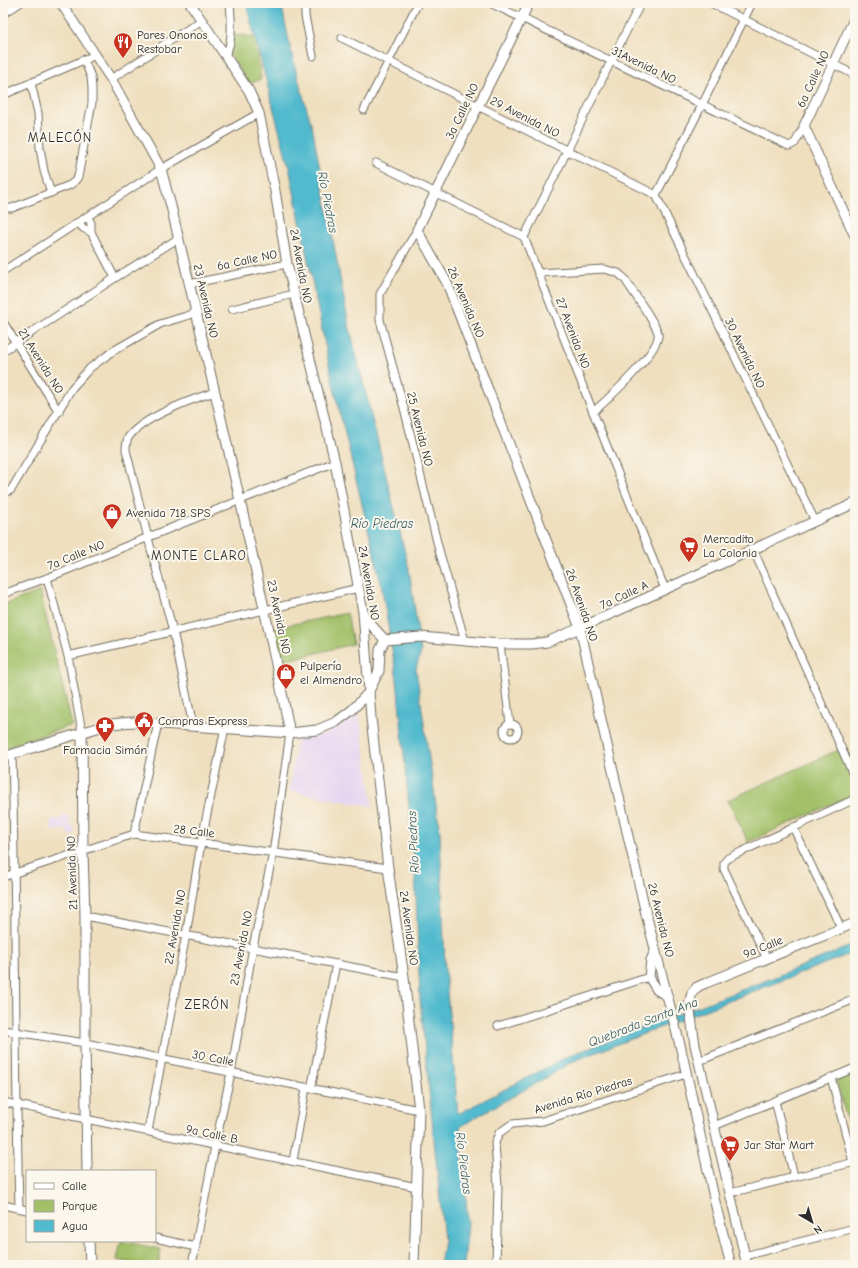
<svg xmlns="http://www.w3.org/2000/svg" width="858" height="1268" font-family="'Comic Neue',sans-serif">
	<style>
		.built { fill: #e5d3f1 }
		.green { fill: #a1c068; stroke: #66764a }
		.water { fill: #51bace; stroke: #3e727c }
		.lines { fill: none; stroke-linecap: round; stroke-linejoin: round }
		.minor-casing { stroke: #706a5f; stroke-width: 9 }
		.tertiary-casing { stroke: #706a5f; stroke-width: 11 }
		.minor { stroke: #fff; stroke-width: 7 }
		.tertiary { stroke: #fff; stroke-width: 9 }
		.labels { text-anchor: middle; dominant-baseline: central; stroke-width: 4; stroke-linejoin: round; paint-order: stroke }
		.poi-label { font-size: 12px; fill: #2b2b2b; stroke: #fbf7ec; text-anchor: start }
		.street-label { font-size: 12px; fill: #2b2b2b; stroke: #fbf7ec }
		.neighbourhood-label { font-size: 13px; letter-spacing: 1px; fill: #2b2b2b; stroke: #fbf7ec }
		.water-label { font-size: 13px; font-style: italic; fill: #385d64; stroke: #fbf7ec }
	</style>
	<rect width="100%" height="100%" fill="#fbf7ec"/>
	<filter id="ink" filterUnits="userSpaceOnUse"><feTurbulence type="fractalNoise" baseFrequency=".025" numOctaves="2"/><feDisplacementMap in="SourceGraphic" scale="8" xChannelSelector="R" yChannelSelector="G"/><feConvolveMatrix kernelMatrix="1 2 1 2 8 2 1 2 1" color-interpolation-filters="sRGB"/></filter>
	<filter id="wash" filterUnits="userSpaceOnUse"><feTurbulence type="fractalNoise" baseFrequency=".012" numOctaves="4" result="noise"/><feDisplacementMap in="SourceGraphic" scale="16" xChannelSelector="R" yChannelSelector="G"/><feGaussianBlur stdDeviation="0.9" result="paint"/><feColorMatrix in="noise" values="0 0 0 0 0 0 0 0 0 0 0 0 0 0 0 0 0 1.4 0 .05"/><feComposite in="paint" operator="in"/></filter>
	<g filter="url(#wash)">
		<rect width="100%" height="100%" fill="#efdfbf"/>
		<!-- built -->
		<g class="built">
			<path d="M359,713L373,806L353,803L289,791L297,737L323,735L337,728Z"/>
			<path d="M69,815L70,827H74L75,834L68,835L67,829L52,831L51,820L62,819V816Z"/>
		</g>
		<!-- green -->
		<g class="green">
			<path d="M244,35L256,38L261,79L249,84L229,53L232,36Z"/>
			<path d="M40,591L72,725L3,749V605Z"/>
			<path d="M347,613L353,644L280,662L273,628Z"/>
			<path d="M838,750L855,786V794L748,842L728,800Z"/>
			<path d="M855,1072V1149L836,1080Z"/>
			<path d="M121,1241L161,1249L158,1265H143L117,1260Z"/>
		</g>
		<!-- water -->
		<path class="water" d="M246,3H281L294,64L313,131L348,321L409,569L421,652L416,669L440,832L445,969L458,1114L568,1056L765,981L855,944V952L571,1062C535,1086 496,1104 460,1127L468,1223L464,1265H440L444,1240L420,999L415,872L397,680L381,583L333,384L290,172Z"/>
	</g>
	<g filter="url(#ink)">
		<g class="lines">
			<!-- minor casing -->
			<g class="minor-casing">
				<g id="minor">
					<path d="M305,3V16L313,56"/>
					<path d="M490,3L789,146L795,143L804,126"/>
					<path d="M711,3L855,75"/>
					<path d="M3,14L20,3"/>
					<path d="M342,38L656,195"/>
					<path d="M225,54C234,45 231,15 230,3"/>
					<path d="M111,79L202,20"/>
					<path d="M31,83L38,113L40,148L44,171L51,193"/>
					<path d="M3,95L95,55"/>
					<path d="M364,110L418,3"/>
					<path d="M376,163L524,237L593,412L665,589"/>
					<path d="M656,195L815,521"/>
					<path d="M656,195L702,105L752,3"/>
					<path d="M3,208H12L70,185L75,181L78,177L92,103V88L91,77L84,60"/>
					<path d="M87,216L91,223V232L115,278"/>
					<path d="M78,222L83,228L91,232"/>
					<path d="M417,230L380,294V320L404,408L439,550L465,641"/>
					<path d="M524,237C564,160 600,80 641,3"/>
					<path d="M3,271L161,169L259,113"/>
					<path d="M538,273L604,269L618,273L624,278C632,290 640,302 648,314C651,320 656,326 658,333C662,350 606,401 593,412"/>
					<path d="M189,284L287,264"/>
					<path d="M232,309L294,294"/>
					<path d="M3,322L59,412"/>
					<path d="M3,351L115,278L179,238"/>
					<path d="M3,493L11,490L72,388L90,368L113,351L160,324L196,313"/>
					<path d="M753,549L855,779"/>
					<path d="M47,578L68,656L82,732"/>
					<path d="M3,594L47,578L335,462"/>
					<path d="M500,644L510,724"/>
					<path d="M68,656L359,588"/>
					<circle cx="511" cy="731" r="7"/>
					<path d="M193,726L173,631L148,538L126,450C126,445 126,442 128,438C141,418 192,399 215,392"/>
					<path d="M12,755C16,906 15,1057 19,1208"/>
					<path d="M793,827L841,928"/>
					<path d="M134,834L158,723"/>
					<path d="M3,877L134,834L388,868"/>
					<path d="M85,916L404,977"/>
					<path d="M767,959L724,869V863L728,858L855,799"/>
					<path d="M498,1026L649,977"/>
					<path d="M3,1030L85,1043L419,1110"/>
					<path d="M699,1061L855,999"/>
					<path d="M831,1077L853,1162"/>
					<path d="M311,1089L336,964"/>
					<path d="M775,1101L794,1176"/>
					<path d="M3,1102L417,1187"/>
					<path d="M714,1126L855,1068"/>
					<path d="M148,1131L186,935L201,843L225,728"/>
					<path d="M293,1161L306,1088"/>
					<path d="M730,1193L855,1162"/>
					<path d="M3,1205L27,1210"/>
					<path d="M155,1238L196,1247"/>
					<path d="M744,1256L855,1228"/>
					<path d="M192,1265L215,1146L231,1073L253,947L273,853L290,733"/>
					<path d="M496,1265L498,1186L495,1143L499,1133L512,1124L543,1121L686,1074"/>
				</g>
			</g>
			<!-- tertiary casing -->
			<g class="tertiary-casing">
				<g id="tertiary">
					<path d="M61,3L111,79L161,169L171,206C212,381 255,556 290,733"/>
					<path d="M190,3L249,91L259,113L275,191L287,264L335,462L363,612L371,718L388,868L404,977L419,1110L414,1265"/>
					<path d="M529,3L417,230L447,283L580,628L646,914L681,1049L717,1211L731,1265"/>
					<path d="M855,17L804,126L855,236"/>
					<path d="M364,613L374,628L385,640L421,637L500,644H532L547,642L580,628L855,503"/>
					<path d="M82,732L83,851L85,916V1043L87,1171"/>
					<path d="M3,757L110,724L133,722L290,733L317,730L336,722L352,710L368,693L379,671L380,650L385,640"/>
					<path d="M655,951L651,960L649,977L657,990L667,996"/>
					<path d="M89,1241L90,1265"/>
					<path d="M747,1265L695,1045L689,1004L692,993L697,987L706,983L855,923"/>
				</g>
			</g>
			<!-- minor -->
			<use href="#minor" class="minor"/>
			<!-- tertiary -->
			<use href="#tertiary" class="tertiary"/>
		</g>
	</g>
	<!-- icons -->
	<defs>
		<g id="restaurant-pin" transform="scale(1)"><path d="M0 17L-7.5 6A9.5 9.5 0 1 1 7.5 6Z" fill="#c8321e" stroke="#fbf7ec"/><path d="M-5-6h1v4h1v-4h1v4h1v-4h1v5L-1.5 .5V6h-2V.5L-5-1ZM5-6V6H3V1.5H1.5Q1.5-4 5-6Z" fill="#fff"/></g>
		<g id="shop-pin" transform="scale(1)"><path d="M0 17L-7.5 6A9.5 9.5 0 1 1 7.5 6Z" fill="#c8321e" stroke="#fbf7ec"/><path d="M-5-2.5h2.3a2.7 3.5 0 0 1 5.4 0H5L5.5 6h-11ZM-1.5-2.5h3a1.5 2.3 0 0 0-3 0Z" fill="#fff"/></g>
		<g id="supermarket-pin" transform="scale(1)"><path d="M0 17L-7.5 6A9.5 9.5 0 1 1 7.5 6Z" fill="#c8321e" stroke="#fbf7ec"/><path d="M-6-5.5h2.5l.6 2H6L4.5 2H-2.5L-4.4-4H-6ZM-1.5 3.2a1.3 1.3 0 1 0 .1 0ZM3 3.2a1.3 1.3 0 1 0 .1 0Z" fill="#fff"/></g>
		<g id="civic-pin" transform="scale(1)"><path d="M0 17L-7.5 6A9.5 9.5 0 1 1 7.5 6Z" fill="#c8321e" stroke="#fbf7ec"/><path d="M-.6-6.5H3V-4.5H.6V-3L4-1V1h2V6H-6V1h2V-1L-.6-3ZM-1.2 2.5V6h2.4V2.5Z" fill="#fff"/></g>
		<g id="pharmacy-pin" transform="scale(1)"><path d="M0 17L-7.5 6A9.5 9.5 0 1 1 7.5 6Z" fill="#c8321e" stroke="#fbf7ec"/><path d="M-2-6h4v4h4v4h-4v4h-4v-4h-4v-4h4Z" fill="#fff"/></g>
	</defs>
	<g fill-rule="evenodd">
		<use href="#restaurant-pin" x="123" y="42"/>
		<use href="#shop-pin" x="112" y="513"/>
		<use href="#supermarket-pin" x="689" y="546"/>
		<use href="#shop-pin" x="286" y="673"/>
		<use href="#civic-pin" x="144" y="721"/>
		<use href="#pharmacy-pin" x="105" y="726"/>
		<use href="#supermarket-pin" x="730" y="1145"/>
	</g>
	<g class="labels">
		<!-- poi labels -->
		<g class="poi-label">
			<text x="137" y="35">Pares Ononos<tspan x="137" dy="14">Restobar</tspan></text>
			<text x="126" y="513">Avenida 718 SPS</text>
			<text x="703" y="539">Mercadito<tspan x="703" dy="14">La Colonia</tspan></text>
			<text x="300" y="666">Pulpería<tspan x="300" dy="14">el Almendro</tspan></text>
			<text x="158" y="721">Compras Express</text>
			<text x="105" y="750" text-anchor="middle">Farmacia Simán</text>
			<text x="744" y="1145">Jar Star Mart</text>
		</g>
		<!-- street labels -->
		<g class="street-label">
			<text transform="translate(644 65) rotate(26)">31Avenida NO</text>
			<text transform="translate(813 79) rotate(-65)">6a Calle NO</text>
			<text transform="translate(462 111) rotate(-64)">3a Calle NO</text>
			<text transform="translate(525 117) rotate(27)">29 Avenida NO</text>
			<text transform="translate(247 260) rotate(-12)">6a Calle NO</text>
			<text transform="translate(301 266) rotate(79)">24 Avenida NO</text>
			<text transform="translate(206 301) rotate(77)">23 Avenida NO</text>
			<text transform="translate(466 302) rotate(67)">26 Avenida NO</text>
			<text transform="translate(573 333) rotate(69)">27 Avenida NO</text>
			<text transform="translate(745 353) rotate(64)">30 Avenida NO</text>
			<text transform="translate(41 361) rotate(58)">21 Avenida NO</text>
			<text transform="translate(420 429) rotate(76)">25 Avenida NO</text>
			<text transform="translate(76 555) rotate(-22)">7a Calle NO</text>
			<text transform="translate(369 583) rotate(80)">24 Avenida NO</text>
			<text transform="translate(624 595) rotate(-25)">7a Calle A</text>
			<text transform="translate(582 605) rotate(71)">26 Avenida NO</text>
			<text transform="translate(279 617) rotate(78)">23 Avenida NO</text>
			<text transform="translate(194 831) rotate(7)">28 Calle</text>
			<text transform="translate(72 873) rotate(-92)">21 Avenida NO</text>
			<text transform="translate(661 920) rotate(76)">26 Avenida NO</text>
			<text transform="translate(175 927) rotate(-80)">22 Avenida NO</text>
			<text transform="translate(409 928) rotate(82)">24 Avenida NO</text>
			<text transform="translate(763 947) rotate(-22)">9a Calle</text>
			<text transform="translate(241 948) rotate(-79)">23 Avenida NO</text>
			<text transform="translate(213 1058) rotate(11)">30 Calle</text>
			<text transform="translate(583 1095) rotate(-17)">Avenida Río Piedras</text>
			<text transform="translate(212 1134) rotate(12)">9a Calle B</text>
		</g>
		<!-- neighbourhood labels -->
		<g class="neighbourhood-label">
			<text x="60" y="137">MALECÓN</text>
			<text x="199" y="555">MONTE CLARO</text>
			<text x="207" y="1004">ZERÓN</text>
		</g>
		<!-- water labels -->
		<g class="water-label">
			<text transform="translate(328 202) rotate(79)">Río Piedras</text>
			<text x="382" y="523">Río Piedras</text>
			<text transform="translate(413 842) rotate(-93)">Río Piedras</text>
			<text transform="translate(643 1022) rotate(-21)">Quebrada Santa Ana</text>
			<text transform="translate(464 1163) rotate(83)">Río Piedras</text>
		</g>
	</g>
	<!-- margin -->
	<rect width="858" height="1268" fill="none" stroke="#fbf7ec" stroke-width="16"/>
	<!-- legend -->
	<rect x="26" y="1170" width="130" height="72" fill="#fbf7ec" stroke="#a8a59f"/>
	<rect x="34" y="1183" width="20" height="6" fill="#ffffff" stroke="#a8a59f"/>
	<text x="62" y="1190" font-size="12" fill="#2b2b2b">Calle</text>
	<rect x="34" y="1200" width="20" height="12" fill="#a1c068" stroke="#a8a59f"/>
	<text x="62" y="1210" font-size="12" fill="#2b2b2b">Parque</text>
	<rect x="34" y="1220" width="20" height="12" fill="#51bace" stroke="#a8a59f"/>
	<text x="62" y="1230" font-size="12" fill="#2b2b2b">Agua</text>
	<!-- north arrow -->
	<g transform="translate(812 1222) rotate(142)" stroke="#fbf7ec" stroke-width="3" paint-order="stroke">
	<path d="M0-3L7 15L0 10L-7 15Z" fill="#2b2b2b"/>
	<text y="-6" font-size="11" font-weight="bold" text-anchor="middle" fill="#2b2b2b">N</text>
	</g>
</svg>
